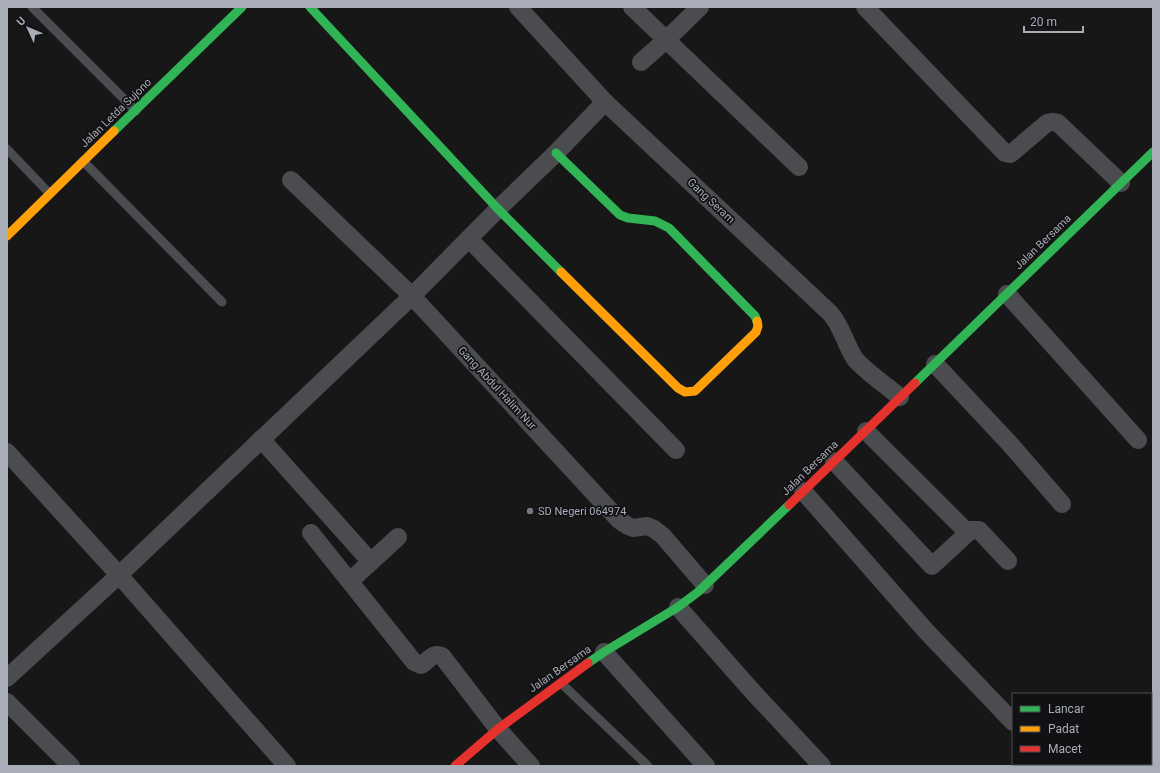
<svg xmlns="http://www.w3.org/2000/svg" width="1160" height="773" font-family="Roboto,sans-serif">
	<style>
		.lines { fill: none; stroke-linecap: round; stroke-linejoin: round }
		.lane { stroke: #4b4c50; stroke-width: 9 }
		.street { stroke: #4b4c50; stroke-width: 18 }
		.fast { stroke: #30b455; stroke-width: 9 }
		.slow { stroke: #ff9f0a; stroke-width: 9 }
		.jam { stroke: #e5322d; stroke-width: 9 }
		.poi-dot { fill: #757880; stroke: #111113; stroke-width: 1.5 }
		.labels { text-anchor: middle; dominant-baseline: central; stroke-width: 3.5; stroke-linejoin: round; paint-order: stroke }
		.street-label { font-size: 11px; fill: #a8adb8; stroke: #111113 }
		.poi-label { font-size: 11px; fill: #a8adb8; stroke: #111113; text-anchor: start }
	</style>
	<rect width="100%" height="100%" fill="#171717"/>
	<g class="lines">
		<!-- lane -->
		<g class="lane">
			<path d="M32,7L136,111"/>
			<path d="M7,149L50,194"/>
			<path d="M83,161L222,302"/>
			<path d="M561,683L648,766"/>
		</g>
		<!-- street -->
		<g class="street">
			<path d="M518,7L605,102L830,313C842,326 845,344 855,359C865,371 888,387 900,397"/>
			<path d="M632,7L799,167"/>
			<path d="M865,7L1005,153L1010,154L1013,152L1047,123L1052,122L1058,123L1121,183"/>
			<path d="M641,62L666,40L700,7"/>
			<path d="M291,180L412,296L619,520L628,526L633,528L647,526L654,529L663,536L705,585"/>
			<path d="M469,239L676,450"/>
			<path d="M1007,294L1138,440"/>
			<path d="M935,364L1010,444L1062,504"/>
			<path d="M866,431L968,533"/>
			<path d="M261,439L371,562"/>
			<path d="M7,452L119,575L287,766"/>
			<path d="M834,461L932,566L971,530H979L1008,561"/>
			<path d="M803,491L926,631L1013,722"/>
			<path d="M311,533L414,662L421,665C429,661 432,652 442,656L498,729L531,766"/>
			<path d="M350,581L398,537"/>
			<path d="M678,607L753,692L822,766"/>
			<path d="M604,652L706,766"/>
			<path d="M7,678L119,575L412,296L498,209L556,153L605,102"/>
			<path d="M7,702L71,766"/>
			<path d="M1054,764L1056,766"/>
		</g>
		<!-- fast -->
		<g class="fast">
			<path d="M310,7L498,209L561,272"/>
			<path d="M114,131L242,7"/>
			<path d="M556,153L620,215L628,218L655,221L669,228L755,316L757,321"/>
			<path d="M915,383L1153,152"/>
			<path d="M588,663L604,652L678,607L698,592L789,505"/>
		</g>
		<!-- slow -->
		<g class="slow">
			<path d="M7,236L114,131"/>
			<path d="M561,272L678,388L685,392L695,391L756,332L758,326L757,321"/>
		</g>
		<!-- jam -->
		<g class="jam">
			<path d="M789,505L915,383"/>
			<path d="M455,766L498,729L588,663"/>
		</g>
	</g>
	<!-- markers -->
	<circle class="poi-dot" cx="530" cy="511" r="4"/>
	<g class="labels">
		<!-- street labels -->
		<g class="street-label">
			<text transform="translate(116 113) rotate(-44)">Jalan Letda Sujono</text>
			<text transform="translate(711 201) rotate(43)">Gang Seram</text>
			<text transform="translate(1043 242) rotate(-44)">Jalan Bersama</text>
			<text transform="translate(497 388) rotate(47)">Gang Abdul Halim Nur</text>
			<text transform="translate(810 468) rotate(-44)">Jalan Bersama</text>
			<text transform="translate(560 669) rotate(-35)">Jalan Bersama</text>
		</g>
		<!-- poi labels -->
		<g class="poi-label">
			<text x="538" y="511">SD Negeri 064974</text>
		</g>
	</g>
	<!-- border -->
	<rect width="1160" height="773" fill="none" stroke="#a8adb8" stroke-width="16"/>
	<!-- legend -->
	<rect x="1012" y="693" width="140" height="72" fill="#111113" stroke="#4d4f55"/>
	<rect x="1020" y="706" width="20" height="6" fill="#30b455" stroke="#4d4f55"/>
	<text x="1048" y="713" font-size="12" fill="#a8adb8">Lancar</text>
	<rect x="1020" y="726" width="20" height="6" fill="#ff9f0a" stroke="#4d4f55"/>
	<text x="1048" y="733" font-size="12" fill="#a8adb8">Padat</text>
	<rect x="1020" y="746" width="20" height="6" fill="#e5322d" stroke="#4d4f55"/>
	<text x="1048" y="753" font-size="12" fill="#a8adb8">Macet</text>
	<!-- north arrow -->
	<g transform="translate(28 28) rotate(314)" stroke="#111113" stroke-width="3" paint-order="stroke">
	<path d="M0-3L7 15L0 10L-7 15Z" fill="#a8adb8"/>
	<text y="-6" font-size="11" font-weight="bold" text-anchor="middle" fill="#a8adb8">U</text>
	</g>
	<!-- scale -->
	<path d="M1024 26v6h59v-6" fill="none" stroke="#a8adb8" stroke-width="2"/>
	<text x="1030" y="26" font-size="12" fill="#a8adb8" stroke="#111113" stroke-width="3" paint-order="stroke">20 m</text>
</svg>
